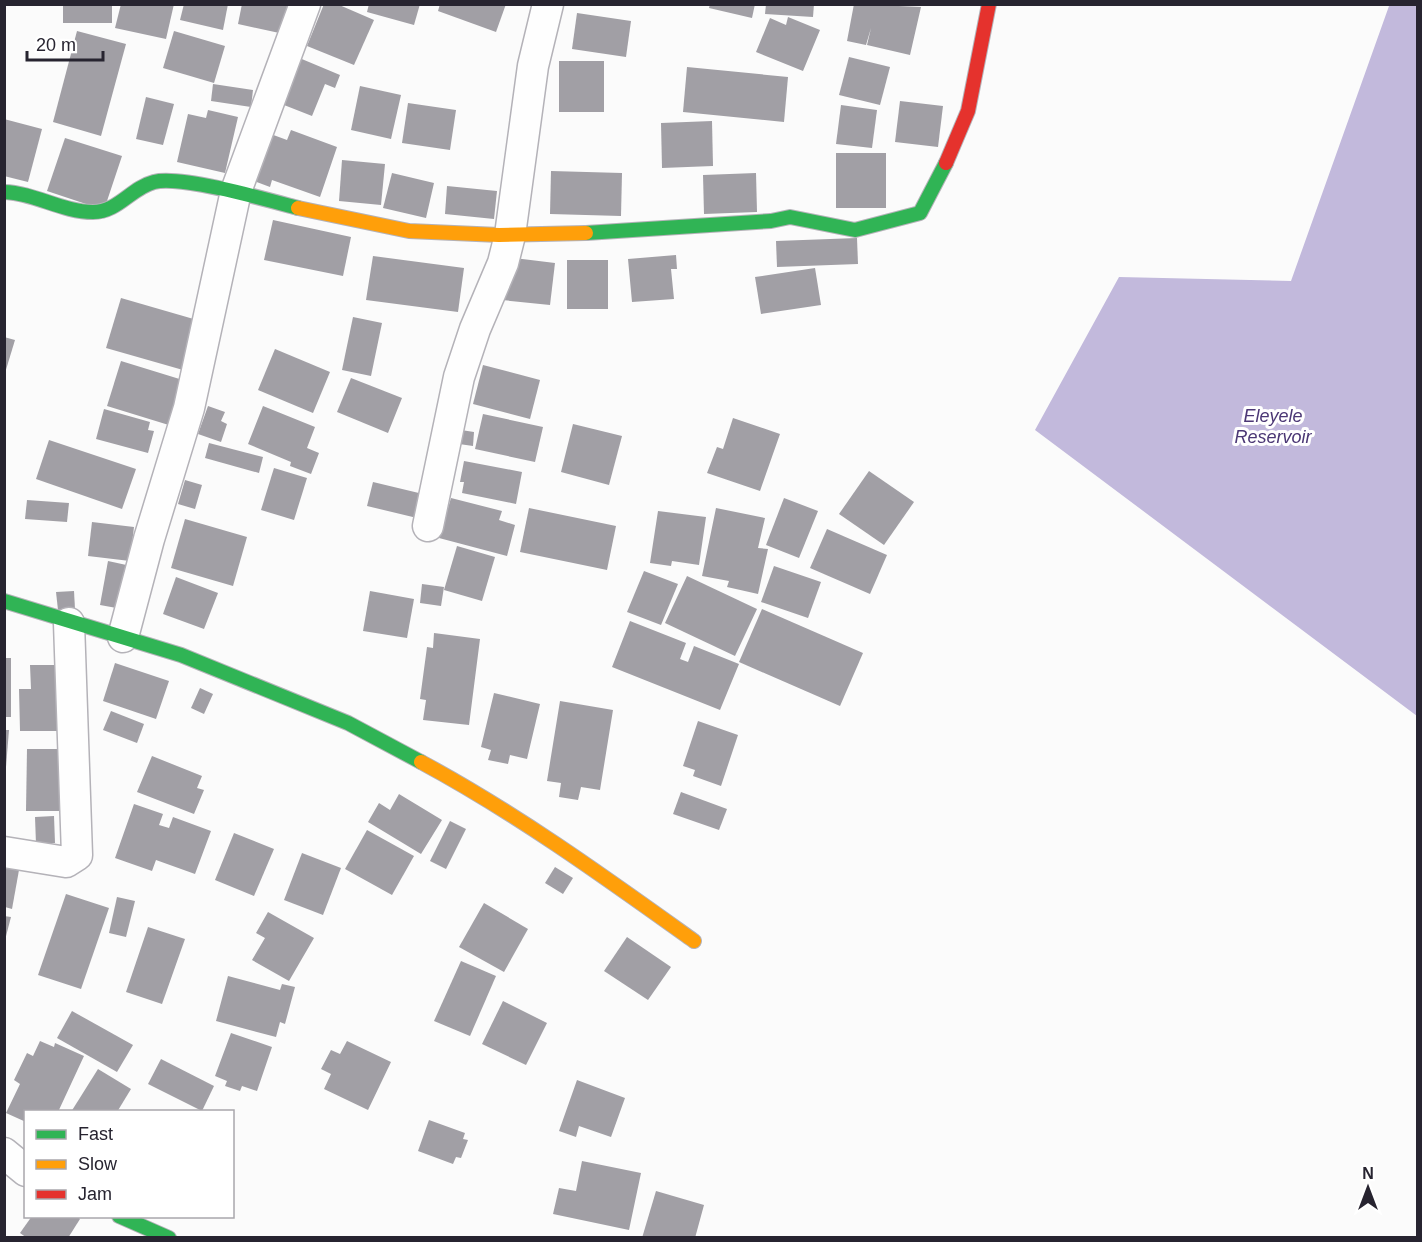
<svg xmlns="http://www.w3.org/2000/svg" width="1422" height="1242" font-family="Helvetica,sans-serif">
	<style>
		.water { fill: #c2b9dc }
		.building { fill: #a19fa5 }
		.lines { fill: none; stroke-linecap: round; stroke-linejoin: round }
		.street-casing { stroke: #b4b2b8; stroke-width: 33 }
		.fast-casing { stroke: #b4b2b8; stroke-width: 16 }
		.slow-casing { stroke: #b4b2b8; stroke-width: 16 }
		.jam-casing { stroke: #b4b2b8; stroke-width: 16 }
		.street { stroke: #fefefe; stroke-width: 30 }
		.fast { stroke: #30b455; stroke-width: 14 }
		.slow { stroke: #ff9f0a; stroke-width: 14 }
		.jam { stroke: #e5322d; stroke-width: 14 }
		.labels { text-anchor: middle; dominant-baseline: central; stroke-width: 6; stroke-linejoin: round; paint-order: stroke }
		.water-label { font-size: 18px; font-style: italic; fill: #4b3775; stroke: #fff }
	</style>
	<rect width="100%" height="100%" fill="#fbfbfb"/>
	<!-- water -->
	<path class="water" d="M1418,5V716H1417L1035,430L1119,277L1291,281L1389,6Z"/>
	<!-- building -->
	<g class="building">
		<rect x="63" y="4" width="49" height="19"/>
		<path d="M121,4H174L166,39L115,28Z"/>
		<path d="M184,4H228L223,30L180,20Z"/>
		<path d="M242,4H290L284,34L238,24Z"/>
		<path d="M324,4H337L374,20L354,65L307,46Z"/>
		<path d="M369,4H420L414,25L367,12Z"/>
		<path d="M440,4H506L496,32L438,11Z"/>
		<path d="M710,4H755L752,18L709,8Z"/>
		<path d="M766,4H814L813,17L765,14Z"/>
		<path d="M854,4L921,7L910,55L867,45L871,28L866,45L847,41Z"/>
		<path d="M577,13L631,21L626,57L572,49Z"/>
		<path d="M788,17L820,30L803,71L756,52L770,18L786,25Z"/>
		<path d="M77,31L126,44L101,136L53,122Z"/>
		<path d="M174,31L225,46L214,83L163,68Z"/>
		<path d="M297,57L340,75L335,88L325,84L312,116L284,105L294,79L289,77Z"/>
		<path d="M849,57L890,67L880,105L839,95Z"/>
		<rect x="559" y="61" width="45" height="51"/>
		<path d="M687,67L788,77L784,122L683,112Z"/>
		<path d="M213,84L253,90L251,107L211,101Z"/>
		<path d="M360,86L401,95L391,139L351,130Z"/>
		<path d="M146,97L174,104L163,145L136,139Z"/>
		<path d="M900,101L943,106L938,147L895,142Z"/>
		<path d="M408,103L456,110L450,150L402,143Z"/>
		<path d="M841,105L877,110L872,148L836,144Z"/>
		<path d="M208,110L238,117L225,173L177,162L188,114L206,118Z"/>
		<path d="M4,119L42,129L28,182L4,176Z"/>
		<path d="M712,121L713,166L662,168L661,123Z"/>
		<path d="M291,130L337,147L320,197L272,180L270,187L251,180L268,133L287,140Z"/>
		<path d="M65,138L122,156L104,210L47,191Z"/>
		<rect x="836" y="153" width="50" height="55"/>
		<path d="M342,160L385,164L381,205L339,201Z"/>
		<path d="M551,171L622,173L621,216L550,214Z"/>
		<path d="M392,173L434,183L426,218L383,208Z"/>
		<path d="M756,173L757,212L704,214L703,175Z"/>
		<path d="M447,186L497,191L494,219L445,214Z"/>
		<path d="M273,220L351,237L343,276L264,260Z"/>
		<path d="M857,238L858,264L777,267L776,241Z"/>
		<path d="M676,255L677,269H671L674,299L632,302L628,259Z"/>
		<path d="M373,256L464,268L458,312L366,300Z"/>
		<path d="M506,257L555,263L550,305L502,300Z"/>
		<rect x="567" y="260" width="41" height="49"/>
		<path d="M815,268L821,305L761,314L755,277Z"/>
		<path d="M121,298L197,320L183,370L106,348Z"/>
		<path d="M353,317L382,323L371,376L342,370Z"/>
		<path d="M4,337L15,340L5,373H4Z"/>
		<path d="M275,349L330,372L313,413L258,390Z"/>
		<path d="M121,361L186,381L172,426L107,406Z"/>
		<path d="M483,365L540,380L530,419L473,404Z"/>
		<path d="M351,378L402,398L388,433L337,412Z"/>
		<path d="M208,406L225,412L221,421L227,424L221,442L198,434Z"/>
		<path d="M263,406L315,427L307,448L319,453L311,474L290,466L291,462L248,444Z"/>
		<path d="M104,409L150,422L148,430L154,431L148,453L96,439Z"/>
		<path d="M483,414L543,427L535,462L475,449Z"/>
		<path d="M733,418L780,434L760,491L707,473L717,447L723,449Z"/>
		<path d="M573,424L622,436L609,485L561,472Z"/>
		<path d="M461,430L474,432L473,446L459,444Z"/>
		<path d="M49,440L136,469L122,509L36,479Z"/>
		<path d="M209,443L263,457L259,473L205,458Z"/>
		<path d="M464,461L522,472L516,504L462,493L464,482H460Z"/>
		<path d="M274,468L307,478L294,520L261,510Z"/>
		<path d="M869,471L914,502L884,545L839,514Z"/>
		<path d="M185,480L202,485L195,509L178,504Z"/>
		<path d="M373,482L423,494L417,518L367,506Z"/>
		<path d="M451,498L502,511L499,520L515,525L507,556L439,538Z"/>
		<path d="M784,498L818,511L799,558L766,545Z"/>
		<path d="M27,500L69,503L67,522L25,519Z"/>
		<path d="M529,508L616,526L607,570L520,552Z"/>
		<path d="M716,508L765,518L758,548L768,549L758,594L727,587L729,581L702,576Z"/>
		<path d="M658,511L706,517L699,565L672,561L671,566L650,563Z"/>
		<path d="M185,519L247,537L233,586L171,568Z"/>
		<path d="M92,522L134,527L130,561L88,556Z"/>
		<path d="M827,529L887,555L870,594L810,568Z"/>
		<path d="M457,546L495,557L482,601L444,590Z"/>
		<path d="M108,561L131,566L122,609L100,605Z"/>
		<path d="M774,566L821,582L808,618L761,602Z"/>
		<path d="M644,571L678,584L661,625L627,612Z"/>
		<path d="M687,576L757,609L735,656L665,623Z"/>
		<path d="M176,577L218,593L204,629L163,614Z"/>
		<path d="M422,584L444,587L441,606L420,603Z"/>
		<path d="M74,591L75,609L58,610L56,592Z"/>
		<path d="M370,591L414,599L407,638L363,631Z"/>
		<path d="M762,609L863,653L840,706L739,662Z"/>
		<path d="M630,621L686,643L680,659L688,662L694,646L739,664L720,710L612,667Z"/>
		<path d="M434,633L480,639L469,725L423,720L426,700L420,699L427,647L433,648Z"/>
		<rect x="4" y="658" width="7" height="59"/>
		<path d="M115,663L169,681L156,719L103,701Z"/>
		<path d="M30,665H67V731H20L19,689H31Z"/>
		<path d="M200,688L213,694L204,714L191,708Z"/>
		<path d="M494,693L540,704L527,759L510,755L508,764L488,760L491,750L481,747Z"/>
		<path d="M560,701L613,710L600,790L581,787L578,800L559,797L561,783L547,781Z"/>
		<path d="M111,711L144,724L137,743L103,730Z"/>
		<path d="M698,721L738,735L721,786L693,776L695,770L683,766Z"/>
		<path d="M4,730H9L6,767H4Z"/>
		<path d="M27,749H66L65,811H26Z"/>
		<path d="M152,756L202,776L197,788L204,790L194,814L137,792Z"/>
		<path d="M681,792L727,809L719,830L673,814Z"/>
		<path d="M399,794L442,820L421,854L368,822L379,803L390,810Z"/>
		<path d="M134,804L163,814L159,825L169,828L173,817L211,831L195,874L156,860L152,871L115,858Z"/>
		<path d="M54,816L55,843L36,844L35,817Z"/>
		<path d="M450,821L466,829L446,869L430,861Z"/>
		<path d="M367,830L414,856L392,895L345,869Z"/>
		<path d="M234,833L274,849L254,896L215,880Z"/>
		<path d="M302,853L341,868L323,915L284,900Z"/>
		<path d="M5,867L19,870L12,909L5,907Z"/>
		<path d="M555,867L573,878L563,894L545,883Z"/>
		<path d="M66,894L109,908L81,989L38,975Z"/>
		<path d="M117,897L135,901L126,937L109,933Z"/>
		<path d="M484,903L528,929L504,972L459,947Z"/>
		<path d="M268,912L314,938L289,981L252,960L265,938L256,933Z"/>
		<path d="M4,916L11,917L5,940H4Z"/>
		<path d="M148,927L185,939L162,1004L126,992Z"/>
		<path d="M627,937L671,967L648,1000L604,971Z"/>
		<path d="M461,961L496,976L470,1036L434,1021Z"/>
		<path d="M228,976L280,990L282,984L295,987L285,1024L280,1022L276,1037L216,1021Z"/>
		<path d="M503,1001L547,1023L526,1065L482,1044Z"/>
		<path d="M72,1011L133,1045L117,1072L57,1038Z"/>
		<path d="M231,1033L272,1047L257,1091L242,1086L240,1091L225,1086L227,1081L215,1076Z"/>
		<path d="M40,1041L54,1047L55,1043L84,1056L58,1112H26V1122L6,1113L20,1084L14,1080L27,1053L33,1056Z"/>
		<path d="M347,1041L391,1062L368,1110L324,1089L331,1074L321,1069L331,1050L340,1054Z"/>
		<path d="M161,1059L214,1086L202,1111L148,1084Z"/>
		<path d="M98,1069L131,1089L117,1112H71Z"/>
		<path d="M577,1080L625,1098L611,1137L579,1126L576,1137L559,1131Z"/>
		<path d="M429,1120L465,1133L463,1139L468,1140L461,1158L456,1157L453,1164L418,1151Z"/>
		<path d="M582,1161L641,1173L629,1230L553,1214L559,1188L576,1191Z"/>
		<path d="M656,1191L704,1205L695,1238H642Z"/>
		<path d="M32,1216H77L80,1219L68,1238H27L20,1233Z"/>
	</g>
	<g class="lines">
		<!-- street casing -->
		<g class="street-casing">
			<g id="street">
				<path d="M428,526L459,377L475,329L503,263L510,235L533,66L548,4"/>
				<path d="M123,637L149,539L189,408L236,191L305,4"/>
				<path d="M4,852L66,862L77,855L69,623"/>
				<path d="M4,1153L26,1171"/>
			</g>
		</g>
		<!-- fast casing -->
		<g class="fast-casing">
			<g id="fast">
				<path d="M4,192C35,193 62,212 93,212C118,212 131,188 154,182C181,175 268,200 298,208"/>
				<path d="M586,233L771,221L790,217L855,230L920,213L946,163"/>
				<path d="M4,601L181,655L348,723L421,762"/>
				<path d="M119,1216L169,1238"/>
			</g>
		</g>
		<!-- slow casing -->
		<g class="slow-casing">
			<g id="slow">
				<path d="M298,208L409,231L499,235L586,233"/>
				<path d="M421,762C516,813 606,878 694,941"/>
			</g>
		</g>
		<!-- jam casing -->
		<g class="jam-casing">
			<path id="jam" d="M946,163L968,111L989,4"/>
		</g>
		<!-- street -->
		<use href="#street" class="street"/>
		<!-- fast -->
		<use href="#fast" class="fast"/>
		<!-- slow -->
		<use href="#slow" class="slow"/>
		<!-- jam -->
		<use href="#jam" class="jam"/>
	</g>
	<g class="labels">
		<!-- water labels -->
		<g class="water-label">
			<text x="1273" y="416">Eleyele<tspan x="1273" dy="21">Reservoir</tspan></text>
		</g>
	</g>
	<!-- border -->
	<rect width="1422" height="1242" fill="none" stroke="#272430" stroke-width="12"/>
	<!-- legend -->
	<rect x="24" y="1110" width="210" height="108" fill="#ffffff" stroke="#a9a7ac" stroke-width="1.5"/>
	<rect x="36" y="1130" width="30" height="9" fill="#30b455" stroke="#a9a7ac" stroke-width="1.5"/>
	<text x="78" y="1140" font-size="18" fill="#272430">Fast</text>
	<rect x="36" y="1160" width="30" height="9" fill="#ff9f0a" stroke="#a9a7ac" stroke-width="1.5"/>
	<text x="78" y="1170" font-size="18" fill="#272430">Slow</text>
	<rect x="36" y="1190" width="30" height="9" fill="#e5322d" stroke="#a9a7ac" stroke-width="1.5"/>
	<text x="78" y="1200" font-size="18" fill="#272430">Jam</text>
	<!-- north arrow -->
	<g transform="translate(1368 1188)" stroke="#ffffff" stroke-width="4.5" paint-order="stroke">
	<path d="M0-4.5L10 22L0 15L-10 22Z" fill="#272430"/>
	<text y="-9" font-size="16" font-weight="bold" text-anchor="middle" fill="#272430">N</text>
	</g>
	<!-- scale -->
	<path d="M27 51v9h76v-9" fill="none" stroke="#272430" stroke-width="3"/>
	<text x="36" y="51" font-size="18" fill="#272430" stroke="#ffffff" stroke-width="4.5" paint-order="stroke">20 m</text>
</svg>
